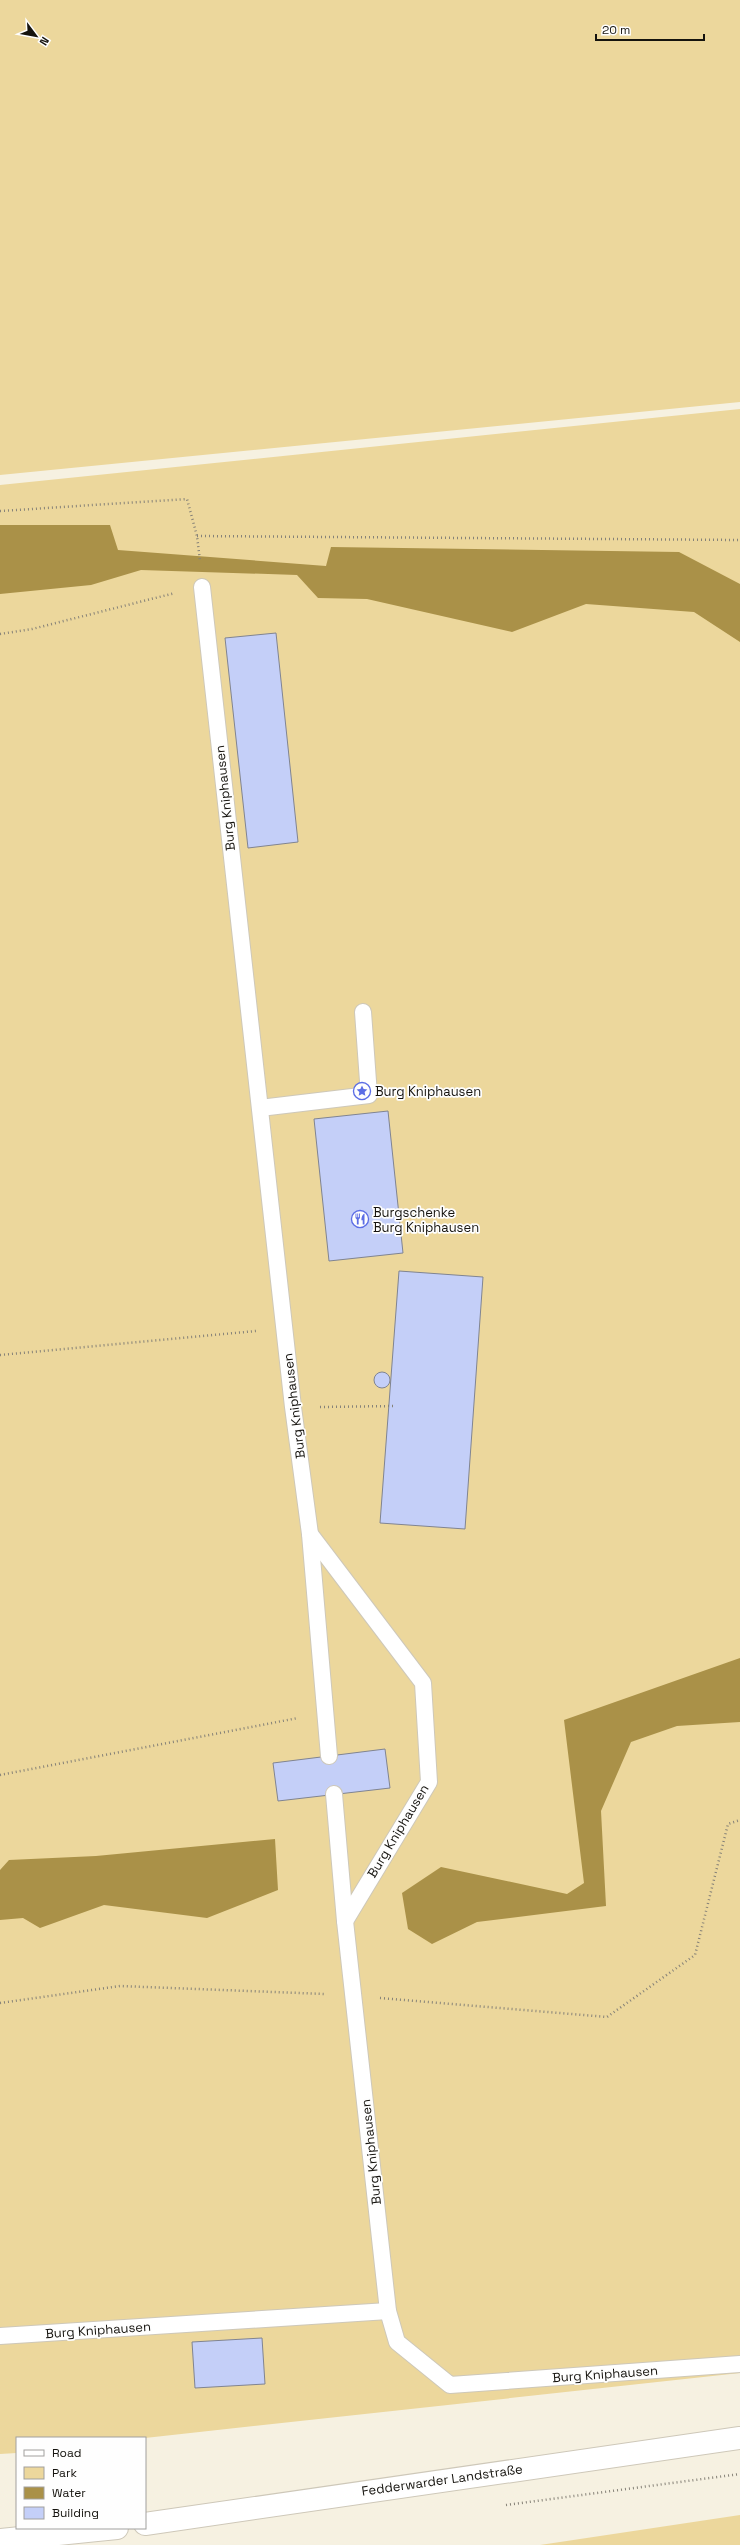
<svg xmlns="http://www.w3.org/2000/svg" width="740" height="2545" font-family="'Space Grotesk',sans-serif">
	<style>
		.green { fill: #ecd79c }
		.water { fill: #aa9148 }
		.building { fill: #c4cff8; stroke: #808491 }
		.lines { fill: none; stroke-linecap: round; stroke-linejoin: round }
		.service-casing { stroke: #cec8b9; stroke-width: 18 }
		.tertiary-casing { stroke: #cec8b9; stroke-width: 24 }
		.path { stroke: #868278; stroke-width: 2.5; stroke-dasharray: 1 3; stroke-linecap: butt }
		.service { stroke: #fff; stroke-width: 16 }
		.tertiary { stroke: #fff; stroke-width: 22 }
		.labels { text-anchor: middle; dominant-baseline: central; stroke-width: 3.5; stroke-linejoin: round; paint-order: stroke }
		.street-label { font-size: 13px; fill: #15130e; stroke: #fefefe }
		.poi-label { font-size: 13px; fill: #15130e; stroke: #fefefe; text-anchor: start }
	</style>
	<rect width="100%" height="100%" fill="#f6f1e1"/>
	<!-- green -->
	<g class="green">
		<path d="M0,0H740V402L0,475Z"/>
		<path d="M740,409V2373L145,2438H17V2453L0,2454V485Z"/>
		<path d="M740,2515V2545H540Z"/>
	</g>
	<!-- water -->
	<g class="water">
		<path d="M0,525H110L118,550L326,566L331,547L679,552L740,584V642L694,612L586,604L512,632L367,599L318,598L297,575L141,570L91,585L0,594Z"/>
		<path d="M740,1658V1722L677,1726L631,1742L601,1811L606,1906L477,1922L432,1944L408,1929L402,1893L441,1867L567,1894L584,1883L564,1720Z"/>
		<path d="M275,1839L278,1890L207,1918L104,1905L40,1928L23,1918L0,1920V1870L9,1860L96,1856Z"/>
	</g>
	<!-- building -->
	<g class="building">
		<path d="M276,633L298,842L248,848L225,638Z"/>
		<path d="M388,1111L403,1253L329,1261L314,1119Z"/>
		<path d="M399,1271L483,1277L465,1529L380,1523Z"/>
		<circle cx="382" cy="1380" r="8"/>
		<path d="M385,1749L390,1788L278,1801L273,1763Z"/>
		<path d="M262,2338L265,2384L195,2388L192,2342Z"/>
	</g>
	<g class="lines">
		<!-- service casing -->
		<g class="service-casing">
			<g id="service">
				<path d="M202,587L293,1407L310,1534L329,1756"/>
				<path d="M260,1108L369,1095L363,1012"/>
				<path d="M310,1534L423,1683L429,1782L345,1921"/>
				<path d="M334,1794L345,1921L388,2311L397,2342L450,2385L740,2364"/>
				<path d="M0,2336L388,2311"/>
			</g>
		</g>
		<!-- tertiary casing -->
		<g class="tertiary-casing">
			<g id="tertiary">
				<path d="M145,2524L740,2438"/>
				<path d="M0,2540L117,2528"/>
			</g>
		</g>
		<!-- path -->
		<g class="path">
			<path d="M0,511L187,499L197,536L200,561"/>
			<path d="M197,536L740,540"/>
			<path d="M0,634L32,629L175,593"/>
			<path d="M0,1355L256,1331"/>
			<path d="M320,1407L396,1406"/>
			<path d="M0,1775L298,1718"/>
			<path d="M380,1998L607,2017L695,1955L728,1824L740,1820"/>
			<path d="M0,2003L120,1986L325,1994"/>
			<path d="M506,2505L740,2474"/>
		</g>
		<!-- service -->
		<use href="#service" class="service"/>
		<!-- tertiary -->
		<use href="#tertiary" class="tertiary"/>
	</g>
	<!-- icons -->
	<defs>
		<g id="sight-ring" transform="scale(0.9)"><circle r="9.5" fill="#fefefe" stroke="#5c6ee5" stroke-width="1.5"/><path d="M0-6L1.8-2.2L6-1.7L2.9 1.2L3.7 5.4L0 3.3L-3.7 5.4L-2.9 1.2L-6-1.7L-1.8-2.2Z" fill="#5c6ee5"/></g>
		<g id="restaurant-ring" transform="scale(0.9)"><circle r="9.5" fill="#fefefe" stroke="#5c6ee5" stroke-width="1.5"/><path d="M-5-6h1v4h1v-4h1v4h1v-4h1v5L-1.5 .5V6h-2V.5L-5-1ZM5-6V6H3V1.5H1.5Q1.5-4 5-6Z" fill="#5c6ee5"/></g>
	</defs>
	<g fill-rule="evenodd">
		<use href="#sight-ring" x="362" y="1091"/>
		<use href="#restaurant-ring" x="360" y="1219"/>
	</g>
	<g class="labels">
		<!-- street labels -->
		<g class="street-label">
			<text transform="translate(225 798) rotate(-96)">Burg Kniphausen</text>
			<text transform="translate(294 1406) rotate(-97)">Burg Kniphausen</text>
			<text transform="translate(398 1831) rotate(-59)">Burg Kniphausen</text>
			<text transform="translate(371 2152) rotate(-96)">Burg Kniphausen</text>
			<text transform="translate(98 2330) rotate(-4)">Burg Kniphausen</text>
			<text transform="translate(605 2374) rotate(-4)">Burg Kniphausen</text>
			<text transform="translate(442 2480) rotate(-8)">Fedderwarder Landstraße</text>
		</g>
		<!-- poi labels -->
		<g class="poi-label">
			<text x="375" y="1091">Burg Kniphausen</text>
			<text x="373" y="1212">Burgschenke<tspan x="373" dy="15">Burg Kniphausen</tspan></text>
		</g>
	</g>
	<!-- legend -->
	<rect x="16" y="2437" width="130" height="92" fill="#fefefe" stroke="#a1a09e"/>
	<rect x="24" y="2450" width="20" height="6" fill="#ffffff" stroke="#a1a09e"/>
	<text x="52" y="2457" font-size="12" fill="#15130e">Road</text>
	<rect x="24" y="2467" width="20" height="12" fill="#ecd79c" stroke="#a1a09e"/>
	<text x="52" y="2477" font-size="12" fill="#15130e">Park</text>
	<rect x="24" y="2487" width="20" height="12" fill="#aa9148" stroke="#a1a09e"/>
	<text x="52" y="2497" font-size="12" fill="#15130e">Water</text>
	<rect x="24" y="2507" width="20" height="12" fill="#c4cff8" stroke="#a1a09e"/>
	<text x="52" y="2517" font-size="12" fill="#15130e">Building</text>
	<!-- north arrow -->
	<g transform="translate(36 36) rotate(122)" stroke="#fefefe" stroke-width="3" paint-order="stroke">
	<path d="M0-3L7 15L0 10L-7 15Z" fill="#15130e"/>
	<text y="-6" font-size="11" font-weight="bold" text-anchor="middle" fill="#15130e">N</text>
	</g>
	<!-- scale -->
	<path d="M596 34v6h108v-6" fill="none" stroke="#15130e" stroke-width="2"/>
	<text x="602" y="34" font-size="12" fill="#15130e" stroke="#fefefe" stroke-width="3" paint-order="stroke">20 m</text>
</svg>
